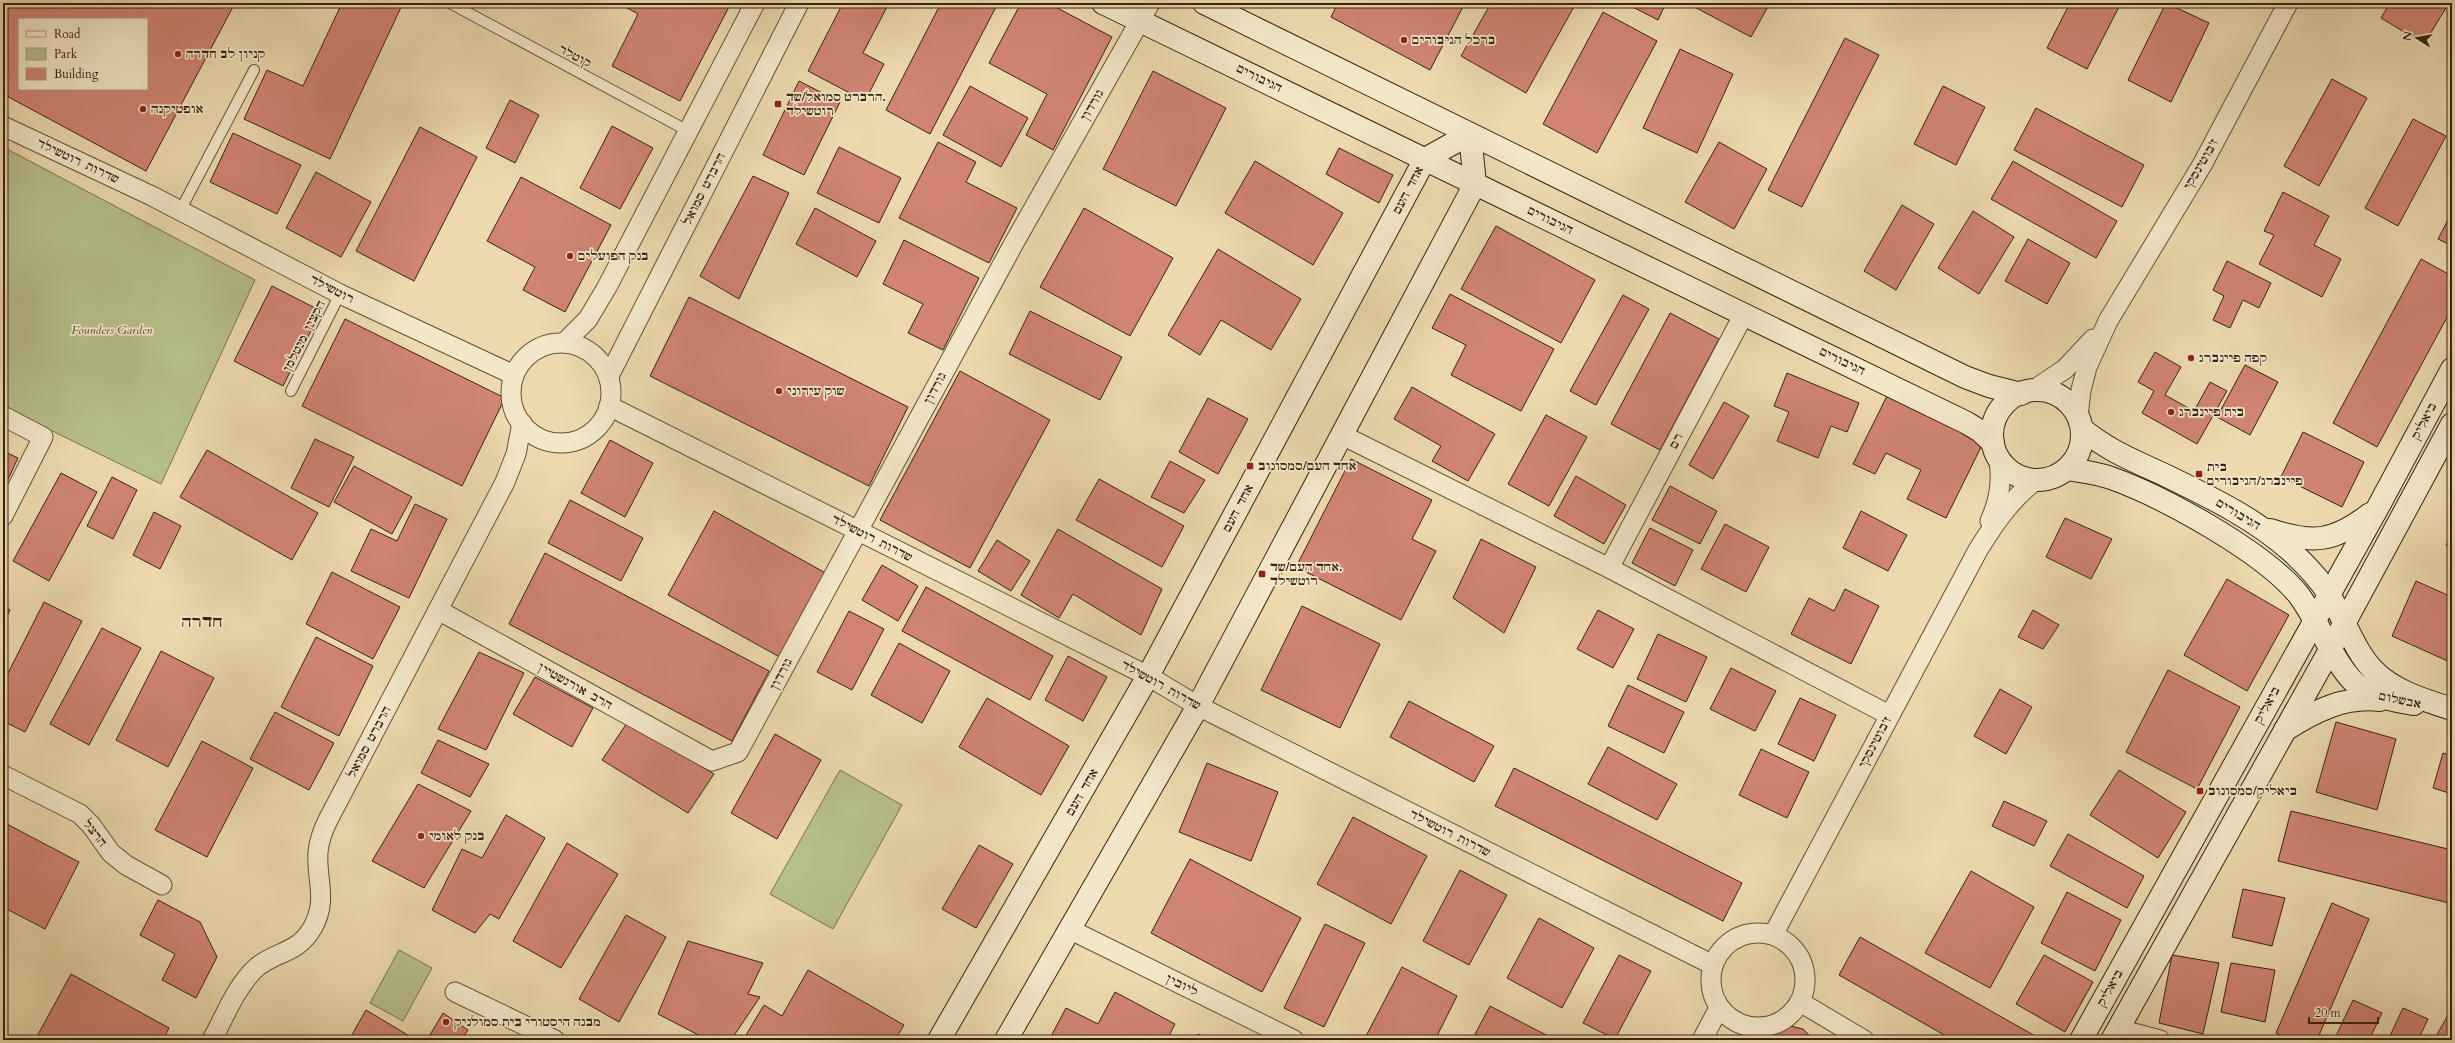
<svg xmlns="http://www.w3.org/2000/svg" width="2455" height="1043" font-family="Cardo,'Frank Ruhl Libre',serif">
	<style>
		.green { fill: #b7c08b; stroke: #77724e }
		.building { fill: #d18474; stroke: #372311; fill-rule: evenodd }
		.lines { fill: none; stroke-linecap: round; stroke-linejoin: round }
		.lane-casing { stroke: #645138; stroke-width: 12 }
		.street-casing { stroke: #645138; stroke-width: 21 }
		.secondary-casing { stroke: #372311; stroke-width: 24 }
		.lane { stroke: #f3e7ca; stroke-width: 10 }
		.street { stroke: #f3e7ca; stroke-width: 19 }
		.secondary { stroke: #f3e7ca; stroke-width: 22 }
		.poi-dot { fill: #8f2418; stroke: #f3e7ca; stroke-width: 1.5 }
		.labels { text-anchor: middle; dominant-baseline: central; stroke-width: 3.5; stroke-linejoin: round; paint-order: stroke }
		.poi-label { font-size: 12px; font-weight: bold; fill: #372311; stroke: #f3e7ca; text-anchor: start }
		.street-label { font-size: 12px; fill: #372311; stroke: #f3e7ca }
		.park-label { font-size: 12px; font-style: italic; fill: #574a30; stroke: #f3e7ca }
		.district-label { font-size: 16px; font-weight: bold; fill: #372311; stroke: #f3e7ca }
	</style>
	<rect width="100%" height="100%" fill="#ecdaae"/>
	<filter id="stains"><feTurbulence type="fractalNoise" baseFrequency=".005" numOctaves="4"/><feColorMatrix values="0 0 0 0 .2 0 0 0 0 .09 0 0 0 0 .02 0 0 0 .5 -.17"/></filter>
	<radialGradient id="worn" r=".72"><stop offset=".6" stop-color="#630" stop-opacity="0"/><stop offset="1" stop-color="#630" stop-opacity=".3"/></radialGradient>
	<!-- green -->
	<g class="green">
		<path d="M3,147L255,280L161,484L3,407Z"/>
		<path d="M840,770L902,805L833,929L770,894Z"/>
		<path d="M399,950L432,968L403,1021L370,1003Z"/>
	</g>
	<!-- building -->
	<g class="building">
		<path d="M3,3H235L146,171L3,94ZM19,19H147V89H19Z"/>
		<path d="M342,3H403L330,159L244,119L267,70L303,86Z"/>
		<path d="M618,3H731L680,101L612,66L638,14Z"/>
		<path d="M843,3H889L863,53L884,64L865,101L808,71Z"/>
		<path d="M941,3H998L930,134L886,110Z"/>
		<path d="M1021,3H1048L1112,37L1053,150L1026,135L1047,94L989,63Z"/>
		<path d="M1338,3H1465L1430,70L1331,17Z"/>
		<path d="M1491,3H1576L1526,93L1461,56Z"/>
		<path d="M1625,3H1666L1658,20Z"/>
		<path d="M1687,3H1770L1751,37Z"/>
		<path d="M2070,3H2121L2087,69L2047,48Z"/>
		<path d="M2166,3L2209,23L2171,102L2128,80Z"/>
		<path d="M2390,3H2449L2424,44L2381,18Z"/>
		<path d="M1603,12L1657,41L1597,153L1543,124Z"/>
		<path d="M1845,38L1879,55L1802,207L1768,190Z"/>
		<path d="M1680,49L1733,74L1697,153L1643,128Z"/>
		<path d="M1153,71L1226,108L1176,206L1103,169Z"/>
		<path d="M2332,79L2367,98L2319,186L2284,166Z"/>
		<path d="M799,81L840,102L804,175L763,155Z"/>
		<path d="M970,86L1028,118L1001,167L943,135Z"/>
		<path d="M1943,86L1985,107L1956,165L1914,144Z"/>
		<path d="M510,100L539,115L515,163L486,148Z"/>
		<path d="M2036,108L2144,165L2122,207L2014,150Z"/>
		<path d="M2413,119L2446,136L2398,226L2365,208Z"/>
		<path d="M612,126L653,148L620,209L580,188Z"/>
		<path d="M420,127L477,157L414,281L356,251Z"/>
		<path d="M233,133L301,165L277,214L210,182Z"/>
		<path d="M938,142L976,162L966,182L1017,208L989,263L899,218Z"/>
		<path d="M1719,142L1767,169L1734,229L1685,202Z"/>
		<path d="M839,147L901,178L879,223L817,193Z"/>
		<path d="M1339,148L1393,175L1379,203L1326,174Z"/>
		<path d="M1255,161L1343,213L1313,265L1225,213Z"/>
		<path d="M2013,161L2117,221L2096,258L1991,199Z"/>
		<path d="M316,172L371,202L341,257L286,228Z"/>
		<path d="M753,176L789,193L739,299L700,276Z"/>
		<path d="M521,177L611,225L565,312L523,290L535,267L487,241Z"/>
		<path d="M2283,192L2329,216L2314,245L2341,259L2322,297L2259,264L2274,235L2264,231Z"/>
		<path d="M1902,205L1934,224L1896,290L1864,271Z"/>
		<path d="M815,208L876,241L857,277L796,244Z"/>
		<path d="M1084,208L1173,258L1130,336L1040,287Z"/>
		<path d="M1973,211L2014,237L1979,294L1938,268Z"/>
		<path d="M2452,212V246L2438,239Z"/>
		<path d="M1496,226L1595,280L1561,343L1461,289Z"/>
		<path d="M2028,239L2070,263L2047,304L2005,281Z"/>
		<path d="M904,240L979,278L943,350L908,333L923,304L883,284Z"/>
		<path d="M1218,249L1301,299L1271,350L1221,320L1200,355L1168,335Z"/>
		<path d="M2421,259L2452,276V308L2377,447L2333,423Z"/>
		<path d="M2227,261L2271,283L2259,308L2243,300L2230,328L2213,320L2224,296L2213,290Z"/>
		<path d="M272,286L321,311L283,386L234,361Z"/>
		<path d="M1450,294L1554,349L1521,411L1451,375L1466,345L1432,328Z"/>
		<path d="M1623,295L1649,309L1596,405L1570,391Z"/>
		<path d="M689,297L908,407L869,486L650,376Z"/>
		<path d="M1030,311L1122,357L1100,400L1009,354Z"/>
		<path d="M1670,313L1719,339L1660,450L1611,424Z"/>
		<path d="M345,319L505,398L462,486L302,406Z"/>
		<path d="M2155,352L2181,367L2165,395L2194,411L2210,382L2227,391L2197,444L2142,413L2154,391L2138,382Z"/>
		<path d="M2245,365L2278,382L2250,435L2217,417Z"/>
		<path d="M960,371L1050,420L970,568L880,520Z"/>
		<path d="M1787,373L1859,403L1847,432L1831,426L1818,458L1777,441L1789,412L1774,406Z"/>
		<path d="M1412,387L1495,434L1468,481L1432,461L1441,446L1394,419Z"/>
		<path d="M1888,394L1984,441L1946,518L1907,499L1921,470L1886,453L1875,474L1853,464Z"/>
		<path d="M1208,398L1248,419L1218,474L1179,452Z"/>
		<path d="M1724,402L1749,416L1713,479L1689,465Z"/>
		<path d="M1546,415L1587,437L1549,506L1508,484Z"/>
		<path d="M2303,432L2364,462L2342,507L2281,477Z"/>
		<path d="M315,439L354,457L329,507L291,488Z"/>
		<path d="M610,440L653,463L625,517L581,493Z"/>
		<path d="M207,450L318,513L292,560L180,497Z"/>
		<path d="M3,451L18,458L3,490Z"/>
		<path d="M1351,459L1432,500L1412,539L1436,551L1401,620L1296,567Z"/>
		<path d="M1170,461L1205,480L1184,513L1151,497Z"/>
		<path d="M354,466L412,497L392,534L334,502Z"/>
		<path d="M61,473L97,492L49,581L13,561Z"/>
		<path d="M1576,476L1626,505L1604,544L1554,516Z"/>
		<path d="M112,477L137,490L113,539L87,526Z"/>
		<path d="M1099,479L1184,526L1162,567L1076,520Z"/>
		<path d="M1670,486L1717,511L1700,544L1652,520Z"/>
		<path d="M570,500L643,538L621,581L548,543Z"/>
		<path d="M415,504L447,519L409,598L351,571L371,529L397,541Z"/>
		<path d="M714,511L831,576L785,660L668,595Z"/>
		<path d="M1861,511L1907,535L1888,571L1843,548Z"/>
		<path d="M154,512L181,526L160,569L133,555Z"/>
		<path d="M2065,518L2112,539L2091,579L2046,557Z"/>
		<path d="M1725,524L1769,547L1746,592L1701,569Z"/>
		<path d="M1650,528L1693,550L1675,586L1632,563Z"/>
		<path d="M1058,529L1162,589L1141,635L1073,594L1059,618L1021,595Z"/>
		<path d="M2452,534V548L2446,545Z"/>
		<path d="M1481,539L1536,567L1504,633L1453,598Z"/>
		<path d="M997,540L1030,561L1011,591L978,571Z"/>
		<path d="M545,553L769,671L732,741L509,624Z"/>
		<path d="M882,565L918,586L898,621L862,600Z"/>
		<path d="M332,572L400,607L373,659L306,624Z"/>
		<path d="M2227,579L2289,615L2247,691L2184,655Z"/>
		<path d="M2416,581L2452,597V663L2392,636Z"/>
		<path d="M926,587L1053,656L1030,700L902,631Z"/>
		<path d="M1845,589L1879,606L1851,664L1791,634L1809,598L1834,611Z"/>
		<path d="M44,602L82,621L25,732L3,721V683Z"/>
		<path d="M3,606L10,610L3,625Z"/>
		<path d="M1302,606L1380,644L1340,728L1261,690Z"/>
		<path d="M1598,610L1634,629L1613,668L1577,649Z"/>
		<path d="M2033,610L2059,625L2043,649L2018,637Z"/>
		<path d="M849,611L884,629L852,690L817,672Z"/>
		<path d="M102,628L141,648L89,745L50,724Z"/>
		<path d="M1658,634L1707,657L1686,702L1637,679Z"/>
		<path d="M316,637L373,666L339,736L281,707Z"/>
		<path d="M899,643L950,671L922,723L871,695Z"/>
		<path d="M161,651L214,678L168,767L116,740Z"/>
		<path d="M479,652L524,673L486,750L438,729Z"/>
		<path d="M1068,656L1107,677L1083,721L1045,700Z"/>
		<path d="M1731,668L1776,691L1755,731L1710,709Z"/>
		<path d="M2168,670L2240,707L2197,789L2126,752Z"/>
		<path d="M535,677L593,708L572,747L513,714Z"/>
		<path d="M1628,685L1684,712L1664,753L1608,726Z"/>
		<path d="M2000,689L2032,707L2006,754L1974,736Z"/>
		<path d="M987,698L1069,746L1041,795L959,747Z"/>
		<path d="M1800,698L1836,715L1814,761L1778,744Z"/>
		<path d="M1409,701L1494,746L1474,782L1390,737Z"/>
		<path d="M275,712L334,743L309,790L250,759Z"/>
		<path d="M2336,722L2396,739L2377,810L2316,792Z"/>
		<path d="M627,723L714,774L688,813L602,760Z"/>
		<path d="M775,734L821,760L777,839L731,813Z"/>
		<path d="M438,740L489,764L470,797L421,773Z"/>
		<path d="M202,741L253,768L207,857L155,830Z"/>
		<path d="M1608,747L1677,784L1657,820L1588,784Z"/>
		<path d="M1761,749L1809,772L1787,818L1739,795Z"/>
		<path d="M2443,753L2452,756V794L2433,788Z"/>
		<path d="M1207,763L1278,792L1251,861L1179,832Z"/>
		<path d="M1514,768L1742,883L1723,921L1495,806Z"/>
		<path d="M2119,770L2186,812L2158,858L2090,815Z"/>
		<path d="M418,784L471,811L424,888L372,861Z"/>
		<path d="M2004,801L2047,821L2034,846L1992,826Z"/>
		<path d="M2291,811L2452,850V892L2449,903L2278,861Z"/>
		<path d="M506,815L545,838L499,919L490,914L475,933L432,910L462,849L482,858Z"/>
		<path d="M1353,817L1427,856L1391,924L1317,884Z"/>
		<path d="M3,822L79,862L45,929L3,907Z"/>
		<path d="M2068,834L2144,876L2127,908L2050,866Z"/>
		<path d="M567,843L618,874L561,968L513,941Z"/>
		<path d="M979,845L1013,864L976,928L942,909Z"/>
		<path d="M1190,859L1301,918L1262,992L1151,933Z"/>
		<path d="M1460,870L1507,895L1469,965L1423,941Z"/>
		<path d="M1971,871L2034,907L1990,988L1925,953Z"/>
		<path d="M2243,889L2285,898L2272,946L2232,937Z"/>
		<path d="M2067,892L2121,920L2095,971L2041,943Z"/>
		<path d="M158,900L200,922L217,957L196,998L162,980L175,954L140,935Z"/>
		<path d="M2332,903L2369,919L2317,1040H2291L2276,1033Z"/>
		<path d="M626,915L666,937L619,1022L579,999Z"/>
		<path d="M1539,918L1594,948L1562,1008L1507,978Z"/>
		<path d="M1325,924L1365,943L1324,1027L1284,1008Z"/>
		<path d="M1860,937L2037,1037L2036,1040H1953L1839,975Z"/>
		<path d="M688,941L763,963L748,994L760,997L731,1040H708L658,1014Z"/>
		<path d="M1619,955L1651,971L1615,1039L1583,1023Z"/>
		<path d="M2044,955L2093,982L2065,1032L2016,1004Z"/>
		<path d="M2172,955L2219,963L2203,1034L2159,1023Z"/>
		<path d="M2231,963L2275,970L2265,1022L2221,1012Z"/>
		<path d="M1402,967L1457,996L1435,1040H1369L1365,1038Z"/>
		<path d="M808,970L904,1025L895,1040H743L764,1005L782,1016Z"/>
		<path d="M71,974L169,1028L163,1040H35Z"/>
		<path d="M1115,992L1175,1024L1167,1040H1049L1066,1008L1098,1024Z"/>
		<path d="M2353,1000L2382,1013L2369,1040H2334Z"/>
		<path d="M1490,1006L1552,1038L1551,1040H1472Z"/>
		<path d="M2403,1008L2428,1019L2418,1040H2388Z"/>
		<path d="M2452,1008V1040H2434Z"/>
		<path d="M366,1010L411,1037L409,1040H349Z"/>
		<path d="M443,1013L468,1030L461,1040H433L428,1038Z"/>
		<path d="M1786,1025L1803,1029L1814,1040H1768Z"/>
		<path d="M1198,1034L1210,1040H1195Z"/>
	</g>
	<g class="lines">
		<!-- lane casing -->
		<g class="lane-casing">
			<g id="lane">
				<path d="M450,3L688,131"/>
				<path d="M180,211L254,70"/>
				<path d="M291,391L340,294"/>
			</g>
		</g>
		<!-- street casing -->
		<g class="street-casing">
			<g id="street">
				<path d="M3,126L152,196L340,294L514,375"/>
				<path d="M565,342L588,319L607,287L755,3"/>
				<circle cx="561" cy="393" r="50"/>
				<path d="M609,376L799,3"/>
				<path d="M2032,391L2065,369L2093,339"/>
				<path d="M609,406L1148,676L1198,706L1713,965"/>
				<path d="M3,416L43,437L3,516"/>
				<path d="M2078,417L2081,390L2087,367L2108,321L2202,165L2288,3"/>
				<path d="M1342,435L1609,568L1889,715"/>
				<path d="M1990,521C1999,501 2003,479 1998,457"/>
				<path d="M1609,568L1744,314"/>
				<path d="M438,610L712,761L738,752L1014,243L1150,3"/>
				<path d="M3,775L80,814L91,825L111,853L126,865L162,885"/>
				<path d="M1071,930L1294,1040"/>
				<circle cx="1758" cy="980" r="47"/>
				<path d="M1773,935L1978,550C1995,523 2010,500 2036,480"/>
				<path d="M455,992L555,1040"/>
				<path d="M1800,1002L1864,1040"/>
				<path d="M2118,1029L2160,1040"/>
				<path d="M212,1040C225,1016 236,986 257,967C276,951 298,954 313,927C328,899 316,880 318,852C319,841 323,830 328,820L505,482L516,454L522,423"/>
				<path d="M1702,1040L1719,1008"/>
			</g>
		</g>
		<!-- secondary casing -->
		<g class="secondary-casing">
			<g id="secondary">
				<path d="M1103,3L1967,423L1980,431L1993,443"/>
				<path d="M1204,3L1965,377L1989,386L2021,394"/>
				<circle cx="2037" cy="435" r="45"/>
				<path d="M2082,429C2110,452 2137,462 2169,477C2212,498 2257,520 2292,552C2306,565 2318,577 2328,593C2344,617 2353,649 2374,671C2395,692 2425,700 2452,709"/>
				<path d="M2067,469C2082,471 2097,473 2111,478C2164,497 2262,551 2298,594C2317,618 2338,673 2360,687C2376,698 2396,701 2414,704"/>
				<path d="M2270,530C2313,544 2334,542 2370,514"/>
				<path d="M2285,730C2315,711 2344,696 2380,700"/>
				<path d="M939,1040L1148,676L1425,159L1470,134"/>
				<path d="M1006,1040L1198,706L1475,184L1470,134"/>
				<path d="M2081,1040L2377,509L2452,369"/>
				<path d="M2112,1040L2331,648L2452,424"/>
			</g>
		</g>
		<!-- lane -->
		<use href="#lane" class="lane"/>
		<!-- street -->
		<use href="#street" class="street"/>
		<!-- secondary -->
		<use href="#secondary" class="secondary"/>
	</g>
	<!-- markers -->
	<g class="poi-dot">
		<circle cx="1404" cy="40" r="4"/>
		<circle cx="178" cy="54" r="4"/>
		<rect x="774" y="100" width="8" height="8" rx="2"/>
		<circle cx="143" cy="109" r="4"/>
		<circle cx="570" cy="256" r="4"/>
		<circle cx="2191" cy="358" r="4"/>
		<circle cx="779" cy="391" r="4"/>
		<circle cx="2171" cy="412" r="4"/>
		<rect x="1246" y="462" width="8" height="8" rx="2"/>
		<rect x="2195" y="470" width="8" height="8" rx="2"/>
		<rect x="1258" y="570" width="8" height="8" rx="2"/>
		<rect x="2196" y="787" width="8" height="8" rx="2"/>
		<circle cx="421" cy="836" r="4"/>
		<circle cx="446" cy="1022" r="4"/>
	</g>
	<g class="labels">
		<!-- poi labels -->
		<g class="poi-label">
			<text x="1412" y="40">ברכל הגיבורים</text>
			<text x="186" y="54">קניון לב חדרה</text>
			<text x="786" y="97">הרברט סמואל/שד.<tspan x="786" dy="14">רוטשילד</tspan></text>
			<text x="151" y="109">אופטיקנה</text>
			<text x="578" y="256">בנק הפועלים</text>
			<text x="2199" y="358">קפה פיינברג</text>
			<text x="787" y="391">שוק עירוני</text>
			<text x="2179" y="412">בית פיינברג</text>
			<text x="1258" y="466">אחד העם/סמסונוב</text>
			<text x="2207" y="467">בית<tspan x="2207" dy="14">פיינברג/הגיבורים</tspan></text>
			<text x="1270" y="567">אחד העם/שד.<tspan x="1270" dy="14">רוטשילד</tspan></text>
			<text x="2208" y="791">ביאליק/סמסונוב</text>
			<text x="429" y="836">בנק לאומי</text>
			<text x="454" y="1022">מבנה היסטורי בית סמולניק</text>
		</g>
		<!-- street labels -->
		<g class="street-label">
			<text transform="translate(575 56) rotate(28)">קוטלר</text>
			<text transform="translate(1259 78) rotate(26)">הגיבורים</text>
			<text transform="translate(1092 105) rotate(-60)">גורדון</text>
			<text transform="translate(78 161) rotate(25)">שדרות רוטשילד</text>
			<text transform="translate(2201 164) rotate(-60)">ז'בוטינסקי</text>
			<text transform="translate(704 189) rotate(-63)">הרברט סמואל</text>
			<text transform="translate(1408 190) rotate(-62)">אחד העם</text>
			<text transform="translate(1550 220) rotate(26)">הגיבורים</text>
			<text transform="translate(332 289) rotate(27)">רוטשילד</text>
			<text transform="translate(304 336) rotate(-63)">הקצין מיטלמן</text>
			<text transform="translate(1842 361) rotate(26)">הגיבורים</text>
			<text transform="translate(935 388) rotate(-62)">גורדון</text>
			<text transform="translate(2424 421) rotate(-62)">ביאליק</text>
			<text transform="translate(1676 441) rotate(-62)">רם</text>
			<text transform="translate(1238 508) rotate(-62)">אחד העם</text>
			<text transform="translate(2238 514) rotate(31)">הגיבורים</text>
			<text transform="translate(872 538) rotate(27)">שדרות רוטשילד</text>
			<text transform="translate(781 674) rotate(-62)">גורדון</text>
			<text transform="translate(1161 685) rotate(29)">שדרות רוטשילד</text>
			<text transform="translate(575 686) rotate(29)">הרב אורנשטיין</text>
			<text transform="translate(2400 700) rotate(12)">אבשלום</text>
			<text transform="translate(2267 705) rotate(-61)">ביאליק</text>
			<text transform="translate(369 742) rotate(-62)">הרברט סמואל</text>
			<text transform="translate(1875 742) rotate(-62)">ז'בוטינסקי</text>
			<text transform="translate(1082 792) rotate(-60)">אחד העם</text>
			<text transform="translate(95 833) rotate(52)">הרצל</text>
			<text transform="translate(1450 833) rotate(27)">שדרות רוטשילד</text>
			<text transform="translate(1182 985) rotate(26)">ליובין</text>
			<text transform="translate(2110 988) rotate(-61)">ביאליק</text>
		</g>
		<!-- park labels -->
		<g class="park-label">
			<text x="112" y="330">Founders Garden</text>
		</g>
		<!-- district labels -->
		<g class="district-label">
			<text x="202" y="622">חדרה</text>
		</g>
	</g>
	<!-- margin -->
	<rect width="2455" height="1043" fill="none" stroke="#ecdaae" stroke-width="16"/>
	<rect x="4" y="4" width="2447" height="1035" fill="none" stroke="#372311" stroke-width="2"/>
	<rect x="8" y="8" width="2439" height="1027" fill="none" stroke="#372311"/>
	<!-- legend -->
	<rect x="18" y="18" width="130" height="72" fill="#f3e7ca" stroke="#a89980"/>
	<rect x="26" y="31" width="20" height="6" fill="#f3e7ca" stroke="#a89980"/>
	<text x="54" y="38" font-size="12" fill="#372311">Road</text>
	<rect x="26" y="48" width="20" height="12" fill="#b7c08b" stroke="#a89980"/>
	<text x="54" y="58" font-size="12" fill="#372311">Park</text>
	<rect x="26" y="68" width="20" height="12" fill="#d18474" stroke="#a89980"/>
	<text x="54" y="78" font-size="12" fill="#372311">Building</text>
	<!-- north arrow -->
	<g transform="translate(2417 38) rotate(281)" stroke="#f3e7ca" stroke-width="3" paint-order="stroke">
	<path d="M0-3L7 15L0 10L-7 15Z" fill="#372311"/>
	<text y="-6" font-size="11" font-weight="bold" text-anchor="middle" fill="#372311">N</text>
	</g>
	<!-- scale -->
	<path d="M2309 1017v6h69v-6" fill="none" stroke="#372311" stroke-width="2"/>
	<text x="2315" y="1017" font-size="12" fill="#372311" stroke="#f3e7ca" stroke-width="3" paint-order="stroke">20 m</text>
	<rect width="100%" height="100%" filter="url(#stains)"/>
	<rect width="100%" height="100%" fill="url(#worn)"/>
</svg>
